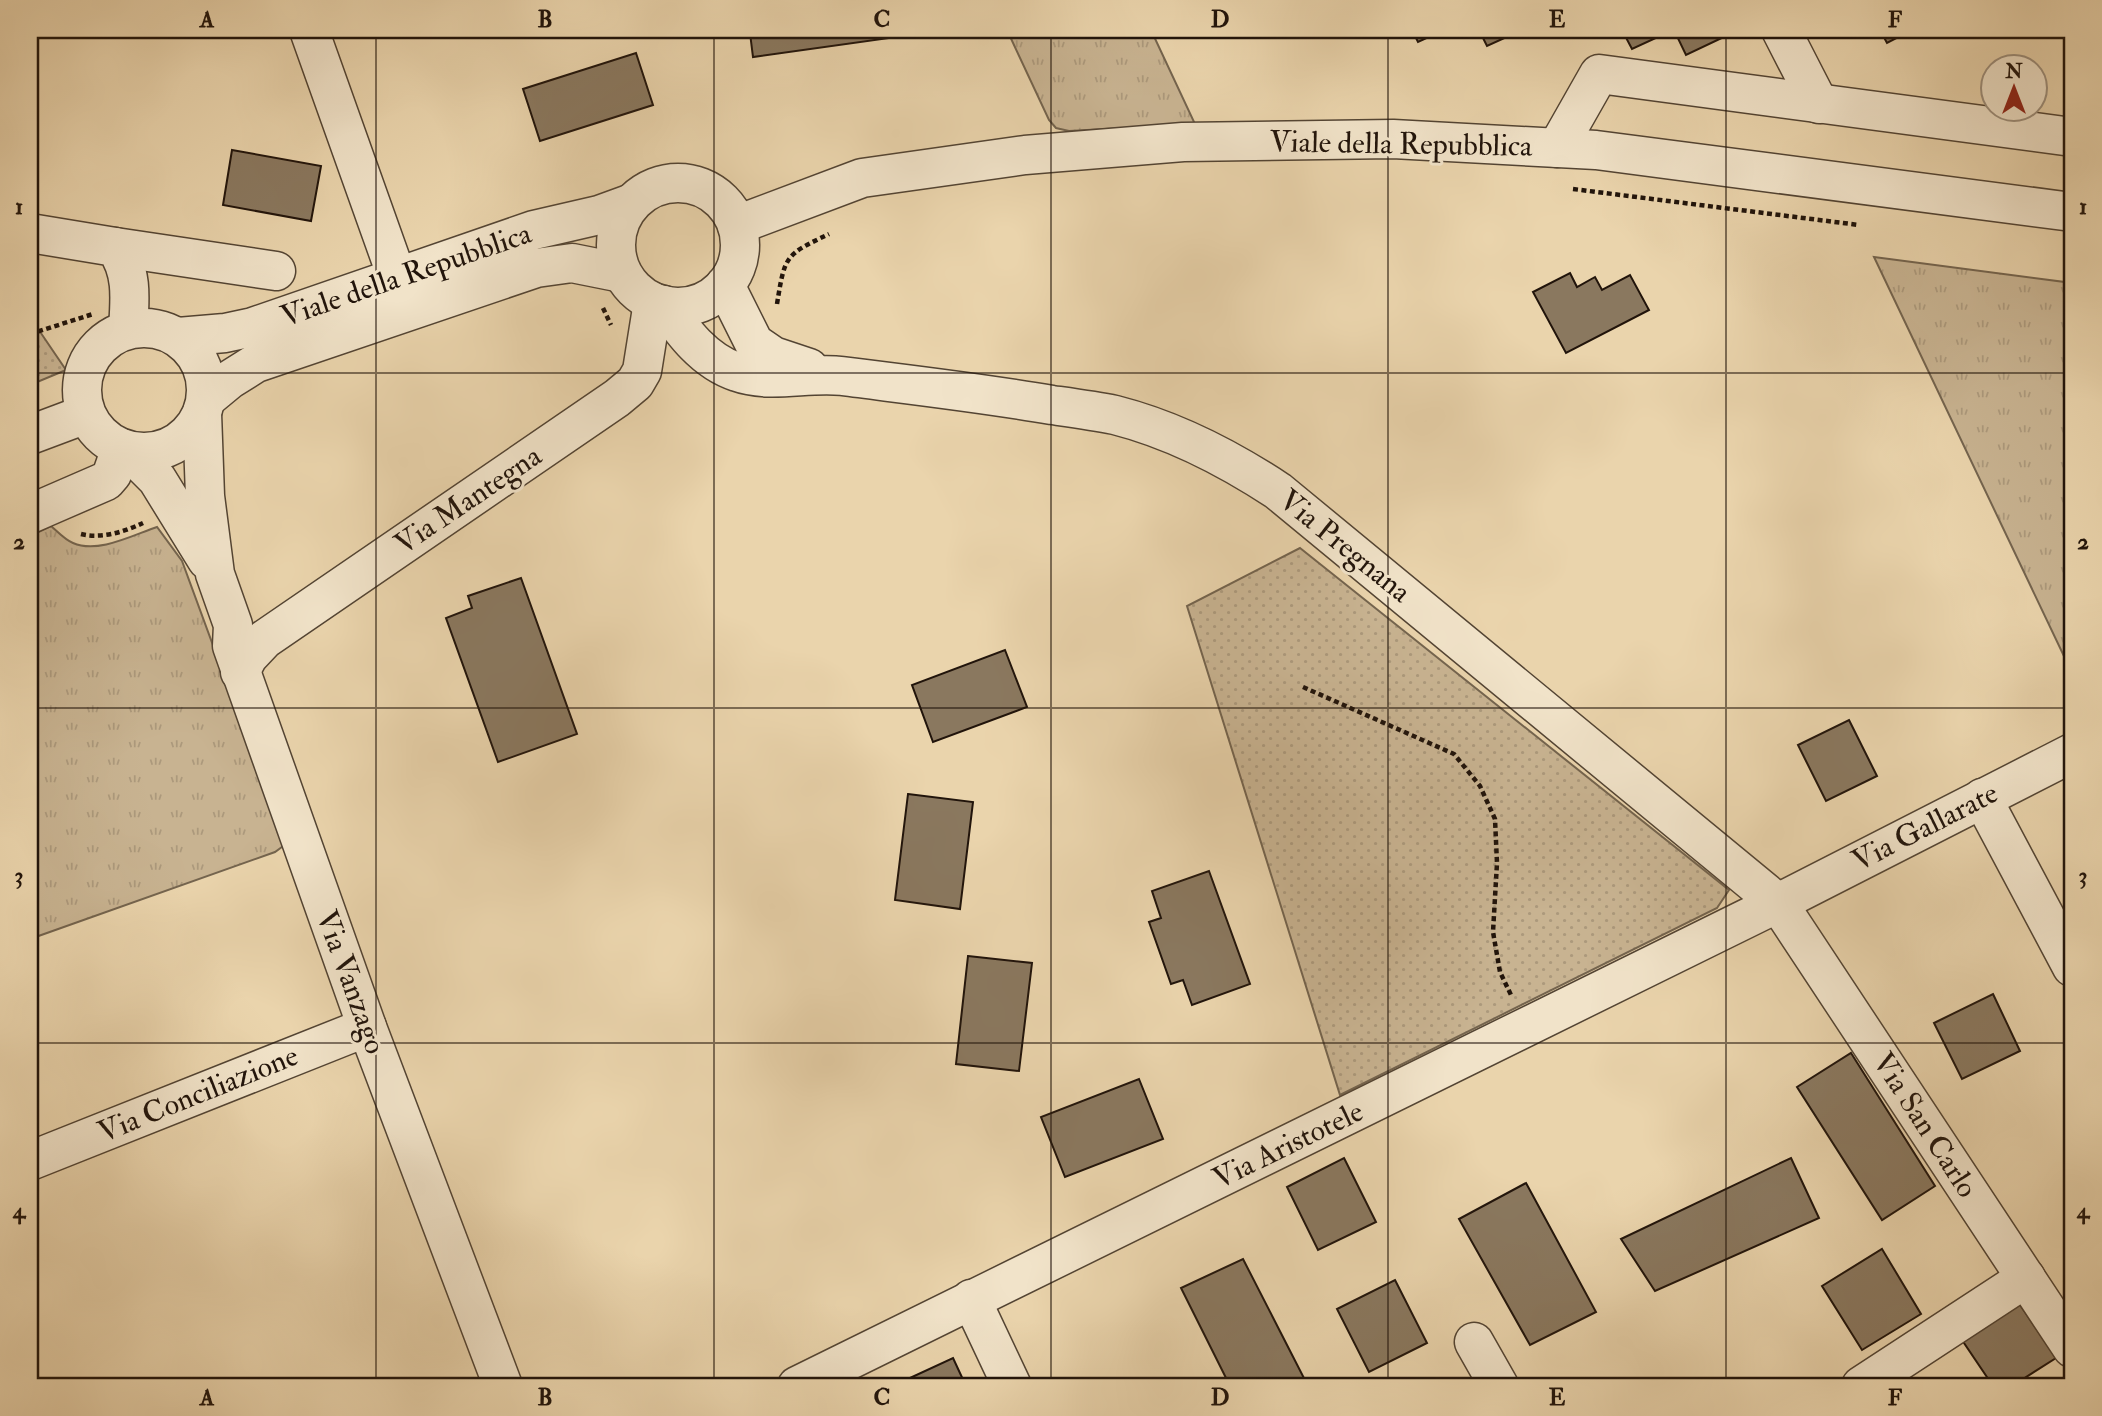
<svg xmlns="http://www.w3.org/2000/svg" width="2102" height="1416" font-family="'IM FELL Double Pica',serif">
	<style>
		.grass { fill: url(#grass-tufts); stroke: #74644e; stroke-width: 2 }
		.park { fill: url(#park-dots); stroke: #74644e; stroke-width: 2 }
		.building { fill: #8a785f; stroke: #21140b; stroke-width: 2 }
		.lines { fill: none; stroke-linecap: round; stroke-linejoin: round }
		.minor-casing { stroke: #534433; stroke-width: 41 }
		.path { stroke: #21140b; stroke-width: 4.5; stroke-dasharray: 5 3.5; stroke-linecap: butt }
		.minor { stroke: #f1e3c9; stroke-width: 38 }
		.grid { fill: none; stroke: #21140b; stroke-width: 2; stroke-opacity: 0.55 }
		.labels { text-anchor: middle; dominant-baseline: central; stroke-width: 6; stroke-linejoin: round; paint-order: stroke }
		.street-label { font-size: 30px; fill: #21140b; stroke: #f1e3c9 }
		.neatline { fill: none; stroke: #21140b; stroke-width: 2.5 }
		.grid-label { font-size: 23px; text-anchor: middle; font-weight: bold; fill: #21140b }
	</style>
	<defs>
		<pattern id="grass-tufts" width="24" height="20" patternUnits="userSpaceOnUse" patternTransform="scale(1.75)"><rect width="24" height="20" fill="#c8b391"/><path d="M3 7l-1-3M5 7V3M7 7l1-3M15 17l-1-3M17 17v-4M19 17l1-3" fill="none" stroke="#ac997c"/></pattern>
		<pattern id="park-dots" width="8" height="8" patternUnits="userSpaceOnUse" patternTransform="scale(1.75)"><rect width="8" height="8" fill="#c8b391"/><path d="M2 2h.1M6 6h.1" fill="none" stroke="#ac997c" stroke-width="1.8" stroke-linecap="round"/></pattern>
	</defs>
	<rect width="100%" height="100%" fill="#ead4ac"/>
	<filter id="stains"><feTurbulence type="fractalNoise" baseFrequency=".00286" numOctaves="4"/><feColorMatrix values="0 0 0 0 .2 0 0 0 0 .09 0 0 0 0 .02 0 0 0 .5 -.17"/></filter>
	<radialGradient id="worn" r=".72"><stop offset=".6" stop-color="#630" stop-opacity="0"/><stop offset="1" stop-color="#630" stop-opacity=".3"/></radialGradient>
	<!-- grass -->
	<g class="grass">
		<path d="M1007,30H1151L1195,124L1069,131L1056,128L1049,120Z"/>
		<path d="M1874,257L2072,283V673Z"/>
		<path d="M51,526C58,532 65,540 73,543C98,554 133,535 157,527L182,561L286,844L275,852L30,939V536Z"/>
	</g>
	<!-- park -->
	<g class="park">
		<path d="M30,317L66,370L30,385Z"/>
		<path d="M1300,548L1729,890L1717,908L1340,1095L1187,606Z"/>
	</g>
	<!-- building -->
	<g class="building">
		<path d="M717,30H924L925,33L753,57L750,33L718,37Z"/>
		<path d="M1412,30H1444L1418,42Z"/>
		<path d="M1479,30H1522L1487,46Z"/>
		<path d="M1622,30H1673L1632,49Z"/>
		<path d="M1674,30H1725L1728,35L1686,55Z"/>
		<path d="M1880,30H1912L1887,43Z"/>
		<path d="M636,53L653,105L540,141L523,89Z"/>
		<path d="M232,150L321,166L311,221L223,205Z"/>
		<path d="M1570,273L1577,287L1595,277L1602,290L1630,275L1649,310L1566,353L1533,292Z"/>
		<path d="M521,578L577,734L498,762L446,618L472,608L468,596Z"/>
		<path d="M1005,650L1027,707L933,742L912,685Z"/>
		<path d="M1849,720L1877,776L1826,801L1798,745Z"/>
		<path d="M908,794L973,802L960,909L895,900Z"/>
		<path d="M1209,871L1250,984L1192,1005L1183,980L1171,984L1149,922L1161,918L1152,891Z"/>
		<path d="M968,956L1032,963L1019,1071L956,1064Z"/>
		<path d="M1993,994L2020,1051L1962,1079L1934,1023Z"/>
		<path d="M1851,1053L1935,1186L1882,1220L1797,1087Z"/>
		<path d="M1139,1079L1163,1139L1065,1177L1041,1117Z"/>
		<path d="M1344,1158L1376,1222L1318,1250L1287,1187Z"/>
		<path d="M1791,1158L1819,1218L1655,1291L1621,1239Z"/>
		<path d="M1526,1183L1596,1312L1530,1345L1459,1219Z"/>
		<path d="M1882,1249L1921,1314L1862,1350L1822,1286Z"/>
		<path d="M1243,1259L1308,1386H1230L1181,1288Z"/>
		<path d="M1395,1280L1427,1343L1369,1372L1337,1309Z"/>
		<path d="M2019,1303L2056,1358L2012,1386H1993L1962,1340Z"/>
		<path d="M953,1358L966,1386H897V1384Z"/>
	</g>
	<g class="lines">
		<!-- minor casing -->
		<g class="minor-casing">
			<g id="minor">
				<path d="M309,30L397,277"/>
				<path d="M1781,30L1819,104"/>
				<path d="M1557,148L1599,74L2072,137"/>
				<circle cx="678" cy="245" r="62"/>
				<path d="M737,225L862,178L1025,155L1183,142L1393,139L1596,150L2072,212"/>
				<path d="M30,233L115,247C133,272 130,299 128,329"/>
				<path d="M115,247L276,271"/>
				<path d="M725,285L754,343L773,356L809,368"/>
				<path d="M664,305C683,332 704,361 737,372C770,384 808,372 842,376C912,385 983,393 1052,405C1073,408 1095,411 1115,415C1174,430 1228,458 1278,491L1778,903L2072,1348"/>
				<circle cx="144" cy="390" r="62"/>
				<path d="M178,337L225,333L253,327L534,230L599,215L632,203"/>
				<path d="M206,399L229,380L256,363L536,268L572,263L622,273"/>
				<path d="M202,413L205,496L215,574L233,625L232,646L367,1027L503,1386"/>
				<path d="M30,435L86,414"/>
				<path d="M129,451L157,479L207,560"/>
				<path d="M30,514L106,481L112,474L121,448"/>
				<path d="M240,672L248,657L265,639L617,398L635,383L642,371L653,302"/>
				<path d="M1982,798L2072,967"/>
				<path d="M30,1161L367,1027"/>
				<path d="M971,1299L1012,1386"/>
				<path d="M1474,1342L1499,1386"/>
				<path d="M797,1386L1778,903L2072,753"/>
				<path d="M1861,1386L2026,1278"/>
			</g>
		</g>
		<!-- path -->
		<g class="path">
			<path d="M1573,189L1859,225"/>
			<path d="M777,304C785,255 785,255 829,234"/>
			<path d="M603,308L611,325"/>
			<path d="M30,334L93,314"/>
			<path d="M81,534C101,539 124,532 143,523"/>
			<path d="M1303,687L1454,754L1480,786L1495,819L1497,863L1493,932L1500,972L1511,995"/>
		</g>
		<!-- minor -->
		<use href="#minor" class="minor"/>
	</g>
	<!-- grid -->
	<path class="grid" d="M376,30V1386M714,30V1386M1051,30V1386M1388,30V1386M1726,30V1386M30,373H2072M30,708H2072M30,1043H2072"/>
	<g class="labels">
		<!-- street labels -->
		<g class="street-label">
			<text transform="translate(1401 144) rotate(1)">Viale della Repubblica</text>
			<text transform="translate(406 275) rotate(-19)">Viale della Repubblica</text>
			<text transform="translate(468 500) rotate(-34)">Via Mantegna</text>
			<text transform="translate(1345 546) rotate(39)">Via Pregnana</text>
			<text transform="translate(1925 827) rotate(-27)">Via Gallarate</text>
			<text transform="translate(351 982) rotate(70)">Via Vanzago</text>
			<text transform="translate(198 1094) rotate(-22)">Via Conciliazione</text>
			<text transform="translate(1925 1125) rotate(57)">Via San Carlo</text>
			<text transform="translate(1288 1145) rotate(-26)">Via Aristotele</text>
		</g>
	</g>
	<!-- margin -->
	<rect width="2102" height="1416" fill="none" stroke="#ead4ac" stroke-width="77"/>
	<!-- north arrow -->
	<g transform="translate(2014 88)"><circle r="33" fill="#f1e3c9" stroke="#9e907d" stroke-width="2"/>
	<path d="M0-5L12 26L0 18L-12 26Z" fill="#8f2418"/>
	<text y="-10" font-size="19" font-weight="bold" text-anchor="middle" fill="#21140b">N</text>
	</g>
	<rect x="38" y="38" width="2026" height="1340" class="neatline"/>
	<g class="grid-label">
		<text x="207" y="27">A</text>
		<text x="545" y="27">B</text>
		<text x="882" y="27">C</text>
		<text x="1220" y="27">D</text>
		<text x="1557" y="27">E</text>
		<text x="1895" y="27">F</text>
		<text x="19" y="214">1</text>
		<text x="2083" y="214">1</text>
		<text x="19" y="549">2</text>
		<text x="2083" y="549">2</text>
		<text x="19" y="883">3</text>
		<text x="2083" y="883">3</text>
		<text x="19" y="1218">4</text>
		<text x="2083" y="1218">4</text>
		<text x="207" y="1405">A</text>
		<text x="545" y="1405">B</text>
		<text x="882" y="1405">C</text>
		<text x="1220" y="1405">D</text>
		<text x="1557" y="1405">E</text>
		<text x="1895" y="1405">F</text>
	</g>
	<rect width="100%" height="100%" filter="url(#stains)"/>
	<rect width="100%" height="100%" fill="url(#worn)"/>
</svg>
